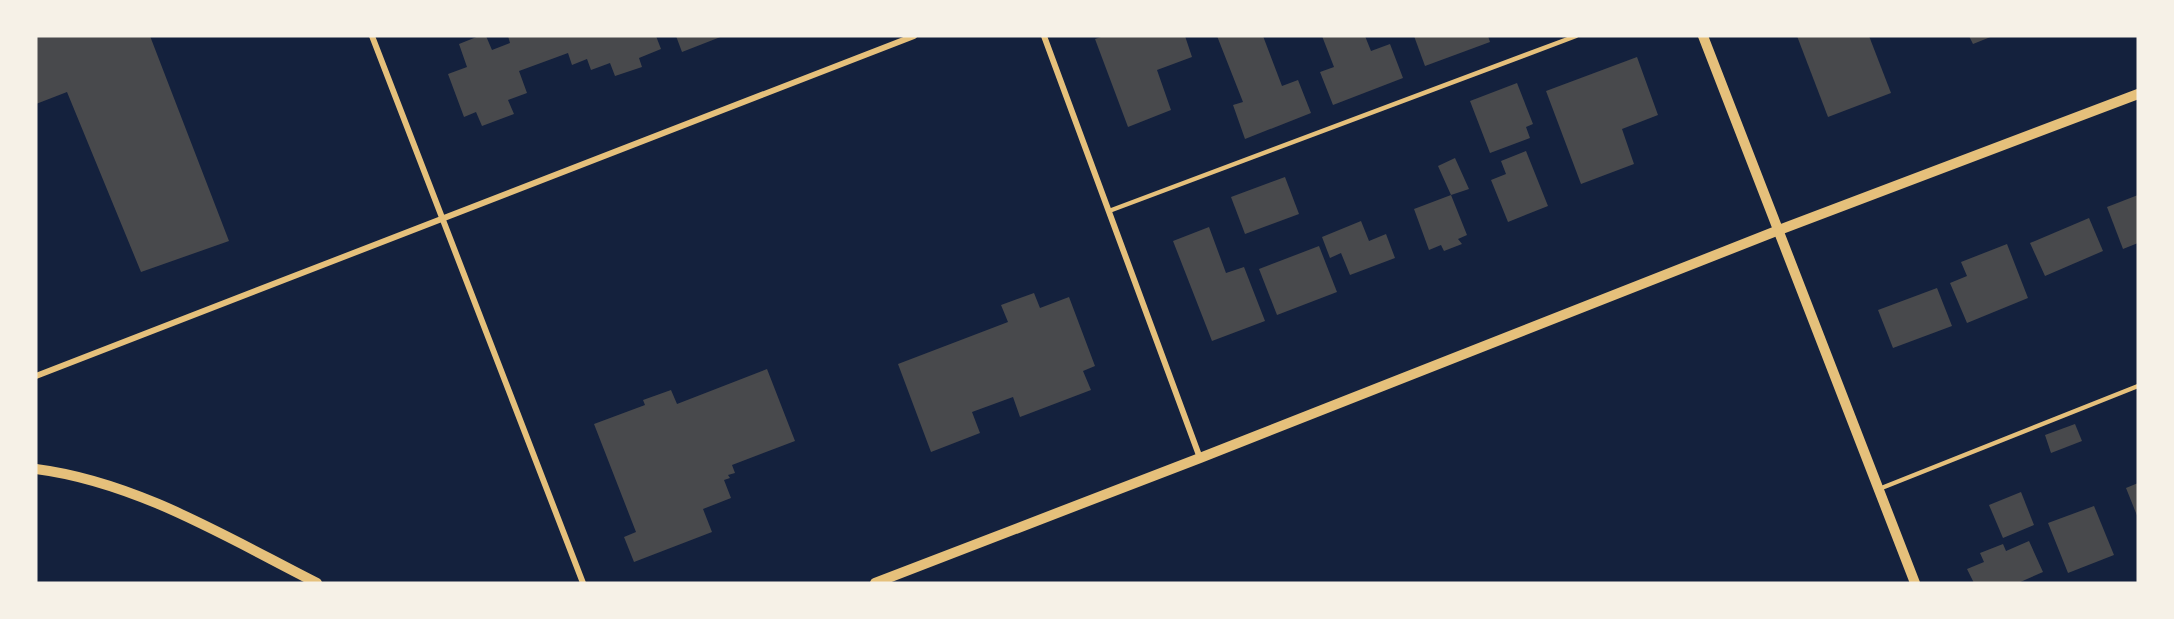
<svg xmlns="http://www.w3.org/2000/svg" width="2174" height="619" font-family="'Nunito Sans',sans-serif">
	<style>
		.building { fill: #48494c }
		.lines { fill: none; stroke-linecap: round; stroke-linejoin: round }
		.service { stroke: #e5c07b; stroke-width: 4.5 }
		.minor { stroke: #e5c07b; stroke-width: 6 }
		.tertiary { stroke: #e5c07b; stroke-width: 10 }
	</style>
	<rect width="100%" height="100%" fill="#14213d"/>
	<!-- building -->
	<g class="building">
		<path d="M36,36H150L229,241L141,272L67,92L36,104Z"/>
		<path d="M479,36H486L492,50L510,43L508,36H656L661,49L639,58L642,67L615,76L610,63L591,70L587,59L572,65L568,53L519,71L527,93L508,100L514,114L482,126L476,112L464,117L448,74L467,67L459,44Z"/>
		<path d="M676,36H723L682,52Z"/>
		<path d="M1104,36H1185L1192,57L1157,70L1171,110L1128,127L1095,39Z"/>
		<path d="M1217,36H1263L1282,86L1298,80L1311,113L1245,139L1233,105L1243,102Z"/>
		<path d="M1322,36H1365L1371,51L1390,44L1403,78L1333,105L1320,72L1334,67Z"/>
		<path d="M1414,36H1488L1490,42L1425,66Z"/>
		<path d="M1797,36H1869L1891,93L1828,117Z"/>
		<path d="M1969,36H1993L1973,44Z"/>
		<path d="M1637,57L1658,115L1622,129L1634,164L1581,184L1546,91Z"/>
		<path d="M1517,83L1533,124L1526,127L1530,138L1490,153L1470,101Z"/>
		<path d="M1526,151L1548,206L1508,222L1491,180L1506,174L1501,161Z"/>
		<path d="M1455,158L1469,189L1451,195L1467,235L1458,239L1462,244L1444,251L1441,245L1429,250L1414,209L1451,195L1438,166Z"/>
		<path d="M1285,177L1299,214L1245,234L1231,197Z"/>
		<path d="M2138,195V243L2123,249L2107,207Z"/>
		<path d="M2089,218L2103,251L2045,276L2030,243Z"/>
		<path d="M1361,221L1369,241L1386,234L1395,258L1350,275L1341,253L1330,258L1322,237Z"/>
		<path d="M1209,227L1226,273L1244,267L1265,321L1212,341L1173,241Z"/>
		<path d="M2007,244L2028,298L1967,323L1950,283L1967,276L1961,262Z"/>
		<path d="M1319,246L1337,292L1277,315L1259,269Z"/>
		<path d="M1937,288L1952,326L1893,348L1878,310Z"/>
		<path d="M1034,293L1040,308L1069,297L1095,366L1083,371L1091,390L1020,417L1013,397L972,412L980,433L931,452L898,364L1008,322L1001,305Z"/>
		<path d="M767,369L795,441L732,465L735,473L728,475L730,478L724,480L731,498L703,509L712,532L634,562L624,537L636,532L594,424L645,405L643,400L671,390L677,404Z"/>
		<path d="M2075,424L2082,441L2051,453L2045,435Z"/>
		<path d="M2138,483V518L2126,488Z"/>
		<path d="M2021,492L2034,525L2003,538L1989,505Z"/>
		<path d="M2094,506L2114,555L2068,573L2048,523Z"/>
		<path d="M2029,541L2043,572L2018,583H1974L1967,569L1984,562L1980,553L2003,544L2006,551Z"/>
	</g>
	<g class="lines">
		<!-- service -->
		<g class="service">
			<path d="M1109,211L1576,36"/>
			<path d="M1879,489L2138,386"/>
		</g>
		<!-- minor -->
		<g class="minor">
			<path d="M372,36L583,583"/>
			<path d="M1044,36L1200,458"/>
			<path d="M36,376L914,36"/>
		</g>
		<!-- tertiary -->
		<g class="tertiary">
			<path d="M1703,36L1915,583"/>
			<path d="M36,469C137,482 228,538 317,583"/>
			<path d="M875,583L1200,458L1779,230L2138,94"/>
		</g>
	</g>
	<!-- border -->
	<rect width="2174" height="619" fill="none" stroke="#f6f1e7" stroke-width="75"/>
</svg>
